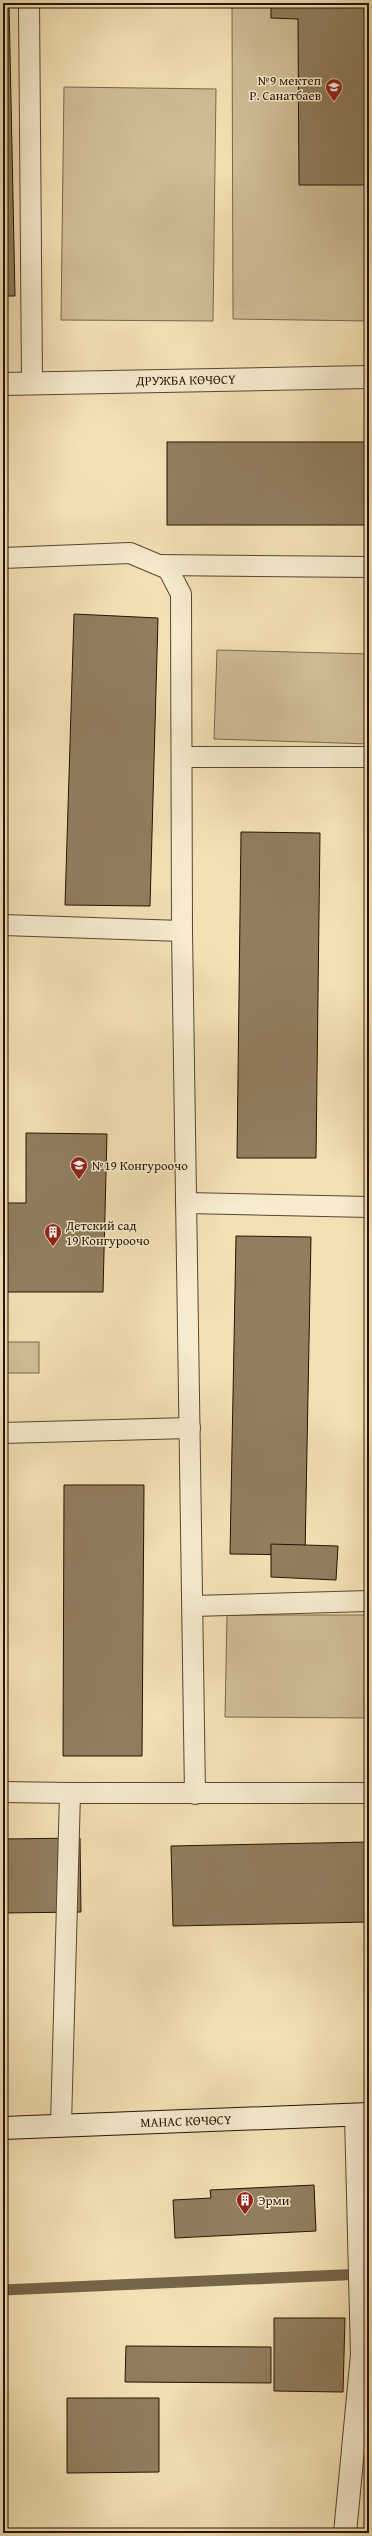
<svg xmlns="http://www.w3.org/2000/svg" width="372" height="2536" font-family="'Gentium Book Plus',serif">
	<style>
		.green { fill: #d0be96; stroke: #7b684c }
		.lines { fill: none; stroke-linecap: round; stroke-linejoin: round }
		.stream { stroke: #776548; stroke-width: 11 }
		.building { fill: #917e5f; stroke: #261301 }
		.service-casing { stroke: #59462e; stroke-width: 22 }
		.minor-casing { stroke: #59462e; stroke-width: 24 }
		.secondary-casing { stroke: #261301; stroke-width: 24 }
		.service { stroke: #f7eccf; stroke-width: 20 }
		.minor { stroke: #f7eccf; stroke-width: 22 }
		.secondary { stroke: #f7eccf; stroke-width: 22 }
		.labels { text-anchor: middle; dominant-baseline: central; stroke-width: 3; stroke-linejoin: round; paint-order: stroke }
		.poi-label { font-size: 13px; fill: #261301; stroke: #f7eccf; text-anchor: start }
		.street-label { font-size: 13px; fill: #261301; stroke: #f7eccf }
	</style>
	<rect width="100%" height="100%" fill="#f3e1b5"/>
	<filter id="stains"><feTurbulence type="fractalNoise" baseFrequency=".005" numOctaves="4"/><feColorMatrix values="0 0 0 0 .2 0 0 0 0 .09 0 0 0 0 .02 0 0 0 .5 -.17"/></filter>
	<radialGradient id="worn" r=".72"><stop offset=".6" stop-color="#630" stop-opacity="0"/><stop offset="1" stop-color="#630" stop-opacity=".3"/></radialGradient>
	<!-- green -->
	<g class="green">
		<path d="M232,3H369V321L233,319Z"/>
		<path d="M64,87L216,89L213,321L61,320Z"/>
		<path d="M217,650L369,654V744L214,739Z"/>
		<rect x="3" y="1342" width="36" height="31"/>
		<path d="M227,1615H369V1718L225,1717Z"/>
	</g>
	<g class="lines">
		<!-- stream -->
		<path class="stream" d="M3,2290L364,2274"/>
	</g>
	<!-- building -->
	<g class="building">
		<path d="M3,3H9L15,296H3Z"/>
		<path d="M271,3H369V185H299L298,19L271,18Z"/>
		<rect x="167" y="442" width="202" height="83"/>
		<path d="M74,614L158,618L150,906L65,905Z"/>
		<path d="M241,832L320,833L316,1158H237Z"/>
		<path d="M26,1133L107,1134L103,1292H3V1203H26Z"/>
		<path d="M236,1236L311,1237L305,1555L230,1554Z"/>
		<path d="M64,1485H144L142,1756H63Z"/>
		<path d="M271,1544L338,1546L336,1580L271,1577Z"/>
		<path d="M80,1838L81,1912L3,1913V1839Z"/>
		<path d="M369,1842V1922L173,1926L171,1846Z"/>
		<path d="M314,2185L316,2231L175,2238L173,2200L211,2198L210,2190Z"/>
		<path d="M274,2318H345L343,2392L274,2391Z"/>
		<path d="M126,2346L271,2347V2383L125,2382Z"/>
		<path d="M67,2398H159V2472L67,2473Z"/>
	</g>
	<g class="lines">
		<!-- service casing -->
		<g class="service-casing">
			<g id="service">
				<path d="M29,3L32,383"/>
				<path d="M3,558L130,553L168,569L181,594L182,931L195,1794"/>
				<path d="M160,565L369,567"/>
				<path d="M182,757H369"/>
				<path d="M3,925L182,931"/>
				<path d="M186,1203L369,1207"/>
				<path d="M3,1433L190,1428"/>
				<path d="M193,1606L369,1601"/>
				<path d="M3,1792L70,1793L61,2124"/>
				<path d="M70,1793H369"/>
			</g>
		</g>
		<!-- minor casing -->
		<g class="minor-casing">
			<g id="minor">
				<path d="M3,384L369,377"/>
				<path d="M345,2533L362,2355L356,2116"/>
			</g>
		</g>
		<!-- secondary casing -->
		<g class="secondary-casing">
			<path id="secondary" d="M3,2128L369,2114"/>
		</g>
		<!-- service -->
		<use href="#service" class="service"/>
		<!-- minor -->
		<use href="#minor" class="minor"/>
		<!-- secondary -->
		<use href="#secondary" class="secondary"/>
	</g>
	<!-- icons -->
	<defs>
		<g id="school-pin" transform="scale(0.9)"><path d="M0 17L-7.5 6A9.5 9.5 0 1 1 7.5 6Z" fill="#8f2418" stroke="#f7eccf"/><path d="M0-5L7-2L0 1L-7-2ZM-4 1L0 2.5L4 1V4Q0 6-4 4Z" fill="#fff"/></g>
		<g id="building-pin" transform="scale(0.9)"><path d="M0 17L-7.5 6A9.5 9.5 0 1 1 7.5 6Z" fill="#8f2418" stroke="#f7eccf"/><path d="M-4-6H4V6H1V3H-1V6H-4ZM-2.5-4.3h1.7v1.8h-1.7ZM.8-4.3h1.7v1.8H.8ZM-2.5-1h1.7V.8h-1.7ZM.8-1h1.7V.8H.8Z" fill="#fff"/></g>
	</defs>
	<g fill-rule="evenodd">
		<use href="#school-pin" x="334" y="87"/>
		<use href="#school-pin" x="79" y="1165"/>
		<use href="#building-pin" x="53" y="1232"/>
		<use href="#building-pin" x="245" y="2200"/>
	</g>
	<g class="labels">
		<!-- poi labels -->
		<g class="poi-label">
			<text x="321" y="80" text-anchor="end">№9 мектеп<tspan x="321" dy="15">Р. Санатбаев</tspan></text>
			<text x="92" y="1165">№19 Конгуроочо</text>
			<text x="66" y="1225">Детский сад<tspan x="66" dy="15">19 Конгуроочо</tspan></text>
			<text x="258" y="2200">Эрми</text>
		</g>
		<!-- street labels -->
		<g class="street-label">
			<text transform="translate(186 380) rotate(-1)">ДРУЖБА КӨЧӨСҮ</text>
			<text transform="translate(186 2121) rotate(-2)">МАНАС КӨЧӨСҮ</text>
		</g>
	</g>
	<!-- margin -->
	<rect width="372" height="2536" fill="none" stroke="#f3e1b5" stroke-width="16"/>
	<rect x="4" y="4" width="364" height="2528" fill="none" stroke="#261301" stroke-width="2"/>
	<rect x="8" y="8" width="356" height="2520" fill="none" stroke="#261301"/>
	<rect width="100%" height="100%" filter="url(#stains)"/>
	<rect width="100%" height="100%" fill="url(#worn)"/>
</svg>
